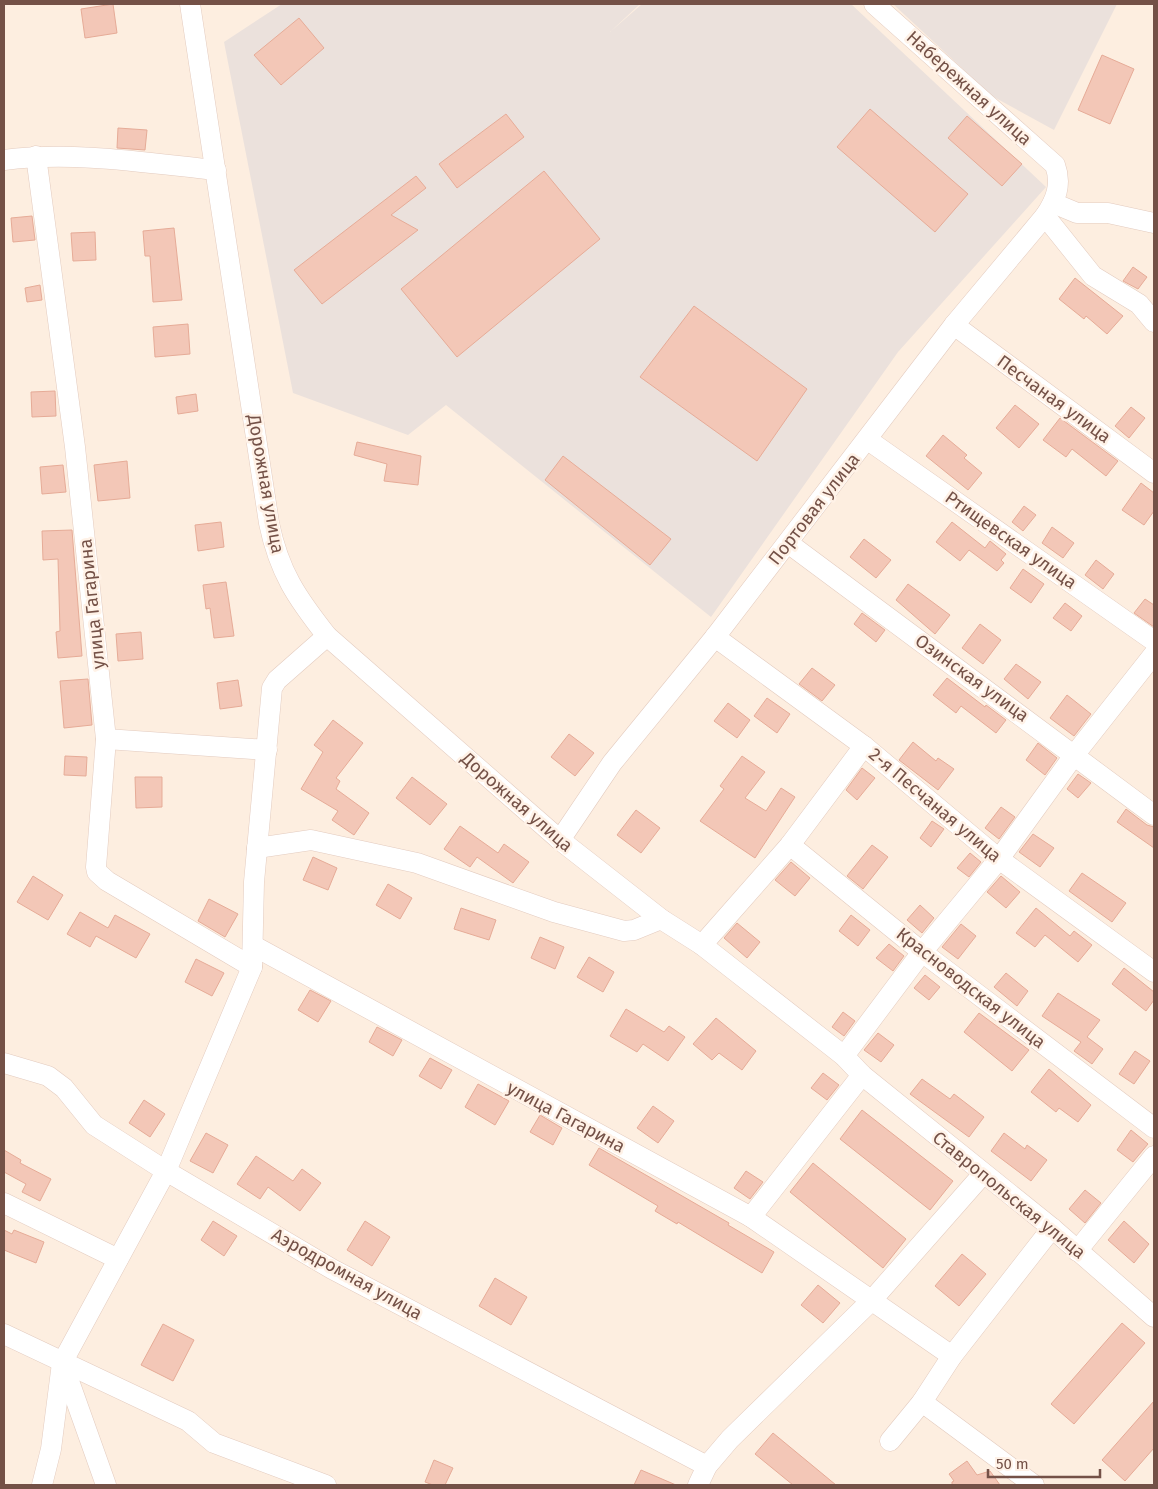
<svg xmlns="http://www.w3.org/2000/svg" width="1158" height="1489" font-family="'Fira Sans',sans-serif">
	<style>
		.industrial { fill: #ebe1dc }
		.building { fill: #f3c7b7; stroke: #e6ab97 }
		.lines { fill: none; stroke-linecap: round; stroke-linejoin: round }
		.minor-casing { stroke: #e3cbbf; stroke-width: 21 }
		.minor { stroke: #fff; stroke-width: 20 }
		.labels { text-anchor: middle; dominant-baseline: central; stroke-width: 5; stroke-linejoin: round; paint-order: stroke }
		.street-label { font-size: 18px; fill: #745147; stroke: #fff2e7 }
	</style>
	<rect width="100%" height="100%" fill="#fdeee0"/>
	<!-- industrial -->
	<g class="industrial">
		<path d="M282,4H640L610,32L642,4H851L1046,187L898,352L711,617L446,405L408,435L293,393L224,42Z"/>
		<path d="M893,4H1117L1054,130L992,96Z"/>
	</g>
	<!-- building -->
	<g class="building">
		<path d="M113,4L117,33L85,38L81,9Z"/>
		<path d="M299,18L324,48L281,85L254,55Z"/>
		<path d="M1102,55L1134,69L1110,124L1078,110Z"/>
		<path d="M870,109L968,194L935,232L837,147Z"/>
		<path d="M506,114L524,137L457,188L439,164Z"/>
		<path d="M967,116L1022,164L1002,186L948,138Z"/>
		<path d="M118,128L147,130L145,150L117,148Z"/>
		<path d="M544,171L600,239L457,357L401,289Z"/>
		<path d="M416,176L426,188L391,215L418,230L322,304L294,270Z"/>
		<path d="M32,216L35,240L13,242L11,218Z"/>
		<path d="M174,228L182,300L153,302L150,256H145L143,231Z"/>
		<path d="M95,232L96,260L73,261L71,233Z"/>
		<path d="M1133,267L1147,277L1138,289L1123,281Z"/>
		<path d="M1075,278L1123,316L1107,334L1086,316L1084,319L1059,299Z"/>
		<path d="M40,285L42,300L27,302L25,288Z"/>
		<path d="M694,306L807,389L757,461L640,377Z"/>
		<path d="M188,324L190,354L155,357L153,327Z"/>
		<path d="M55,391L56,416L32,417L31,392Z"/>
		<path d="M196,394L198,411L178,414L176,397Z"/>
		<path d="M1015,405L1039,424L1019,448L996,428Z"/>
		<path d="M1131,407L1145,418L1129,438L1115,426Z"/>
		<path d="M1060,418L1118,461L1106,476L1072,449L1066,457L1043,440Z"/>
		<path d="M943,435L967,455L964,458L982,473L968,490L926,456Z"/>
		<path d="M357,442L421,456L418,485L384,481L387,464L354,455Z"/>
		<path d="M563,456L671,539L650,565L545,480Z"/>
		<path d="M127,461L130,498L98,501L94,465Z"/>
		<path d="M63,465L66,492L42,494L40,467Z"/>
		<path d="M1141,483L1154,493V511L1144,525L1122,510Z"/>
		<path d="M1024,506L1036,515L1023,531L1012,522Z"/>
		<path d="M221,522L224,547L198,551L195,525Z"/>
		<path d="M952,522L985,548L990,541L1006,554L1001,560L1004,563L997,571L969,550L960,561L936,542Z"/>
		<path d="M1052,527L1074,543L1063,558L1042,543Z"/>
		<path d="M72,530L82,656L58,658L56,632L60,631L58,559L43,560L42,531Z"/>
		<path d="M864,539L891,560L876,578L850,557Z"/>
		<path d="M1096,560L1114,574L1103,589L1085,575Z"/>
		<path d="M1023,569L1044,584L1031,603L1010,588Z"/>
		<path d="M226,582L234,636L214,638L210,608L206,609L203,585Z"/>
		<path d="M908,584L950,615L935,634L896,600Z"/>
		<path d="M1145,599L1154,605V627L1134,613Z"/>
		<path d="M1065,603L1082,616L1071,631L1053,618Z"/>
		<path d="M862,613L885,630L876,642L854,624Z"/>
		<path d="M980,624L1001,640L983,664L962,648Z"/>
		<path d="M141,632L143,659L118,661L116,634Z"/>
		<path d="M1016,664L1041,682L1028,699L1004,679Z"/>
		<path d="M812,668L835,685L822,701L799,684Z"/>
		<path d="M947,678L985,707L986,705L1006,720L996,733L961,706L956,713L933,695Z"/>
		<path d="M88,679L92,725L64,728L60,681Z"/>
		<path d="M238,680L242,706L220,709L217,683Z"/>
		<path d="M1067,695L1091,714L1074,736L1050,718Z"/>
		<path d="M767,698L790,714L777,733L754,716Z"/>
		<path d="M728,703L750,720L737,738L714,721Z"/>
		<path d="M333,720L363,743L336,778L340,781L336,789L369,813L354,835L332,820L338,811L301,789L323,752L314,745Z"/>
		<path d="M569,734L594,753L575,776L551,757Z"/>
		<path d="M913,742L936,761L938,758L954,769L938,790L899,760Z"/>
		<path d="M1038,743L1057,758L1045,775L1026,760Z"/>
		<path d="M65,756L87,757L86,776L64,775Z"/>
		<path d="M742,756L765,772L745,798L766,811L781,788L795,797L755,858L700,821L724,789L720,786Z"/>
		<path d="M862,768L875,778L857,800L846,790Z"/>
		<path d="M1078,774L1091,783L1078,798L1067,789Z"/>
		<path d="M135,777H162V807L136,808Z"/>
		<path d="M412,777L447,804L430,825L396,798Z"/>
		<path d="M1001,807L1015,817L999,839L985,828Z"/>
		<path d="M1126,809L1147,825L1154,827V848L1117,822Z"/>
		<path d="M636,810L660,828L641,853L617,835Z"/>
		<path d="M932,821L944,829L931,847L920,838Z"/>
		<path d="M460,826L498,853L504,844L529,862L513,883L477,857L470,867L444,849Z"/>
		<path d="M1033,834L1054,848L1040,867L1019,852Z"/>
		<path d="M872,845L888,857L863,889L847,876Z"/>
		<path d="M970,853L981,862L969,877L957,868Z"/>
		<path d="M313,857L337,868L328,890L303,880Z"/>
		<path d="M791,862L810,878L795,896L775,880Z"/>
		<path d="M1082,873L1126,903L1112,922L1069,891Z"/>
		<path d="M33,876L63,895L48,920L17,902Z"/>
		<path d="M1001,876L1020,892L1006,908L987,892Z"/>
		<path d="M388,884L412,898L400,919L376,905Z"/>
		<path d="M209,899L238,914L225,937L198,921Z"/>
		<path d="M920,905L934,918L922,933L907,920Z"/>
		<path d="M461,908L496,920L489,940L454,929Z"/>
		<path d="M1036,908L1070,936L1074,931L1092,945L1078,962L1045,935L1035,947L1016,933Z"/>
		<path d="M80,912L108,928L115,915L150,934L136,958L96,936L90,947L67,934Z"/>
		<path d="M851,915L870,930L858,946L839,931Z"/>
		<path d="M737,923L760,942L747,958L724,938Z"/>
		<path d="M961,924L976,936L958,959L942,947Z"/>
		<path d="M540,937L564,947L555,969L531,958Z"/>
		<path d="M889,944L904,956L893,971L876,958Z"/>
		<path d="M589,957L614,972L603,992L577,977Z"/>
		<path d="M196,959L224,973L212,996L185,982Z"/>
		<path d="M1124,968L1154,992V1000L1146,1011L1112,984Z"/>
		<path d="M1006,973L1028,991L1017,1006L994,987Z"/>
		<path d="M925,975L940,987L929,1000L914,988Z"/>
		<path d="M310,990L331,1001L318,1022L298,1010Z"/>
		<path d="M1058,993L1100,1020L1087,1037L1103,1049L1092,1064L1074,1051L1081,1042L1042,1016Z"/>
		<path d="M626,1009L664,1032L669,1026L685,1037L668,1061L643,1044L637,1052L610,1036Z"/>
		<path d="M843,1012L855,1021L844,1036L832,1027Z"/>
		<path d="M979,1013L1029,1050L1012,1071L964,1032Z"/>
		<path d="M716,1018L756,1051L742,1070L719,1053L712,1060L693,1044Z"/>
		<path d="M377,1027L402,1040L393,1056L369,1042Z"/>
		<path d="M878,1033L894,1045L881,1062L864,1050Z"/>
		<path d="M1135,1051L1150,1061L1134,1084L1119,1074Z"/>
		<path d="M430,1058L452,1070L441,1089L419,1076Z"/>
		<path d="M1049,1069L1091,1105L1078,1122L1059,1108L1056,1112L1031,1092Z"/>
		<path d="M823,1073L839,1085L827,1100L811,1088Z"/>
		<path d="M922,1079L950,1099L954,1094L984,1117L969,1137L910,1094Z"/>
		<path d="M478,1084L509,1101L495,1125L465,1107Z"/>
		<path d="M144,1100L165,1114L150,1137L129,1123Z"/>
		<path d="M653,1106L674,1121L658,1143L637,1128Z"/>
		<path d="M862,1110L953,1181L930,1210L840,1139Z"/>
		<path d="M540,1115L562,1128L553,1145L530,1132Z"/>
		<path d="M1131,1130L1148,1144L1133,1162L1117,1150Z"/>
		<path d="M206,1133L228,1145L213,1173L190,1161Z"/>
		<path d="M1004,1133L1025,1149L1027,1145L1047,1160L1031,1181L991,1151Z"/>
		<path d="M599,1148L729,1223L728,1225L774,1252L762,1273L678,1222L677,1224L655,1211L658,1206L589,1165Z"/>
		<path d="M4,1150L21,1160L20,1163L51,1179L40,1201L22,1192L26,1184L4,1172Z"/>
		<path d="M256,1156L293,1181L302,1169L321,1183L300,1211L268,1187L260,1199L237,1184Z"/>
		<path d="M813,1163L906,1239L883,1268L790,1192Z"/>
		<path d="M746,1171L763,1182L750,1199L734,1188Z"/>
		<path d="M1085,1190L1101,1203L1085,1223L1069,1209Z"/>
		<path d="M213,1221L237,1236L224,1256L201,1240Z"/>
		<path d="M365,1221L390,1237L372,1266L347,1250Z"/>
		<path d="M1124,1221L1149,1244L1134,1263L1108,1240Z"/>
		<path d="M4,1230L12,1234L14,1230L44,1242L36,1263L4,1250Z"/>
		<path d="M962,1254L986,1274L959,1306L935,1286Z"/>
		<path d="M495,1278L527,1297L511,1325L479,1306Z"/>
		<path d="M818,1285L840,1303L823,1323L801,1305Z"/>
		<path d="M1122,1323L1145,1343L1074,1424L1051,1404Z"/>
		<path d="M163,1324L194,1340L173,1381L141,1365Z"/>
		<path d="M1154,1401V1448L1125,1481L1102,1460Z"/>
		<path d="M773,1433L836,1485H793L755,1454Z"/>
		<path d="M434,1460L453,1468L445,1485H433L425,1482Z"/>
		<path d="M967,1461L977,1475L990,1471L1000,1485H952V1482L954,1481L949,1474Z"/>
		<path d="M641,1470L676,1485H634Z"/>
	</g>
	<g class="lines">
		<!-- minor casing -->
		<g class="minor-casing">
			<g id="minor">
				<path d="M190,4L269,523C279,572 297,598 327,636L560,840L661,919L702,945L844,1056L862,1075L1052,1228L1154,1317"/>
				<path d="M36,156L75,447L106,739L96,867L97,872L107,881L252,967"/>
				<path d="M4,160C74,151 147,163 216,170"/>
				<path d="M1053,203L1077,213H1108L1154,223"/>
				<path d="M1045,216L1093,276L1139,304L1154,322"/>
				<path d="M954,325L1154,473"/>
				<path d="M868,440L1154,641"/>
				<path d="M788,543L1154,815"/>
				<path d="M715,637L864,746L999,859L1154,972"/>
				<path d="M106,739L267,750"/>
				<path d="M560,840L612,763L715,637L954,325L1045,216C1056,200 1062,184 1055,165L874,4"/>
				<path d="M790,845L922,952L1154,1128"/>
				<path d="M257,848L311,840L417,863L554,912L624,931L634,930L661,919"/>
				<path d="M702,945L790,845L864,746"/>
				<path d="M254,946L751,1217L952,1356"/>
				<path d="M844,1056L922,952L999,859L1075,754L1154,654"/>
				<path d="M4,1063L48,1076L64,1088L94,1125L166,1171L332,1269L707,1466"/>
				<path d="M4,1203L118,1259"/>
				<path d="M751,1217L862,1075"/>
				<path d="M1077,1251L1154,1156"/>
				<path d="M4,1334L188,1421L214,1443L326,1485"/>
				<path d="M64,1367L106,1485"/>
				<path d="M922,1402L1034,1485"/>
				<path d="M890,1441L922,1402L952,1356L1052,1228"/>
				<path d="M42,1485L51,1449L62,1363L166,1171L252,967L254,882L272,688L277,680L327,636"/>
				<path d="M698,1485L707,1466L730,1439L872,1300L983,1174"/>
			</g>
		</g>
		<!-- minor -->
		<use href="#minor" class="minor"/>
	</g>
	<g class="labels">
		<!-- street labels -->
		<g class="street-label">
			<text transform="translate(969 88) rotate(42)">Набережная улица</text>
			<text transform="translate(1054 399) rotate(36)">Песчаная улица</text>
			<text transform="translate(266 484) rotate(80)">Дорожная улица</text>
			<text transform="translate(814 509) rotate(-52)">Портовая улица</text>
			<text transform="translate(1011 540) rotate(35)">Ртищевская улица</text>
			<text transform="translate(92 604) rotate(-96)">улица Гагарина</text>
			<text transform="translate(972 678) rotate(36)">Озинская улица</text>
			<text transform="translate(517 802) rotate(41)">Дорожная улица</text>
			<text transform="translate(935 805) rotate(40)">2-я Песчаная улица</text>
			<text transform="translate(971 988) rotate(38)">Красноводская улица</text>
			<text transform="translate(566 1117) rotate(28)">улица Гагарина</text>
			<text transform="translate(1009 1195) rotate(39)">Ставропольская улица</text>
			<text transform="translate(347 1274) rotate(29)">Аэродромная улица</text>
		</g>
	</g>
	<!-- border -->
	<rect width="1158" height="1489" fill="none" stroke="#745147" stroke-width="10"/>
	<!-- scale -->
	<path d="M988 1469v8h112v-8" fill="none" stroke="#745147" stroke-width="2.5"/>
	<text x="996" y="1469" font-size="15" fill="#745147" stroke="#fff2e7" stroke-width="4" paint-order="stroke">50 m</text>
</svg>
